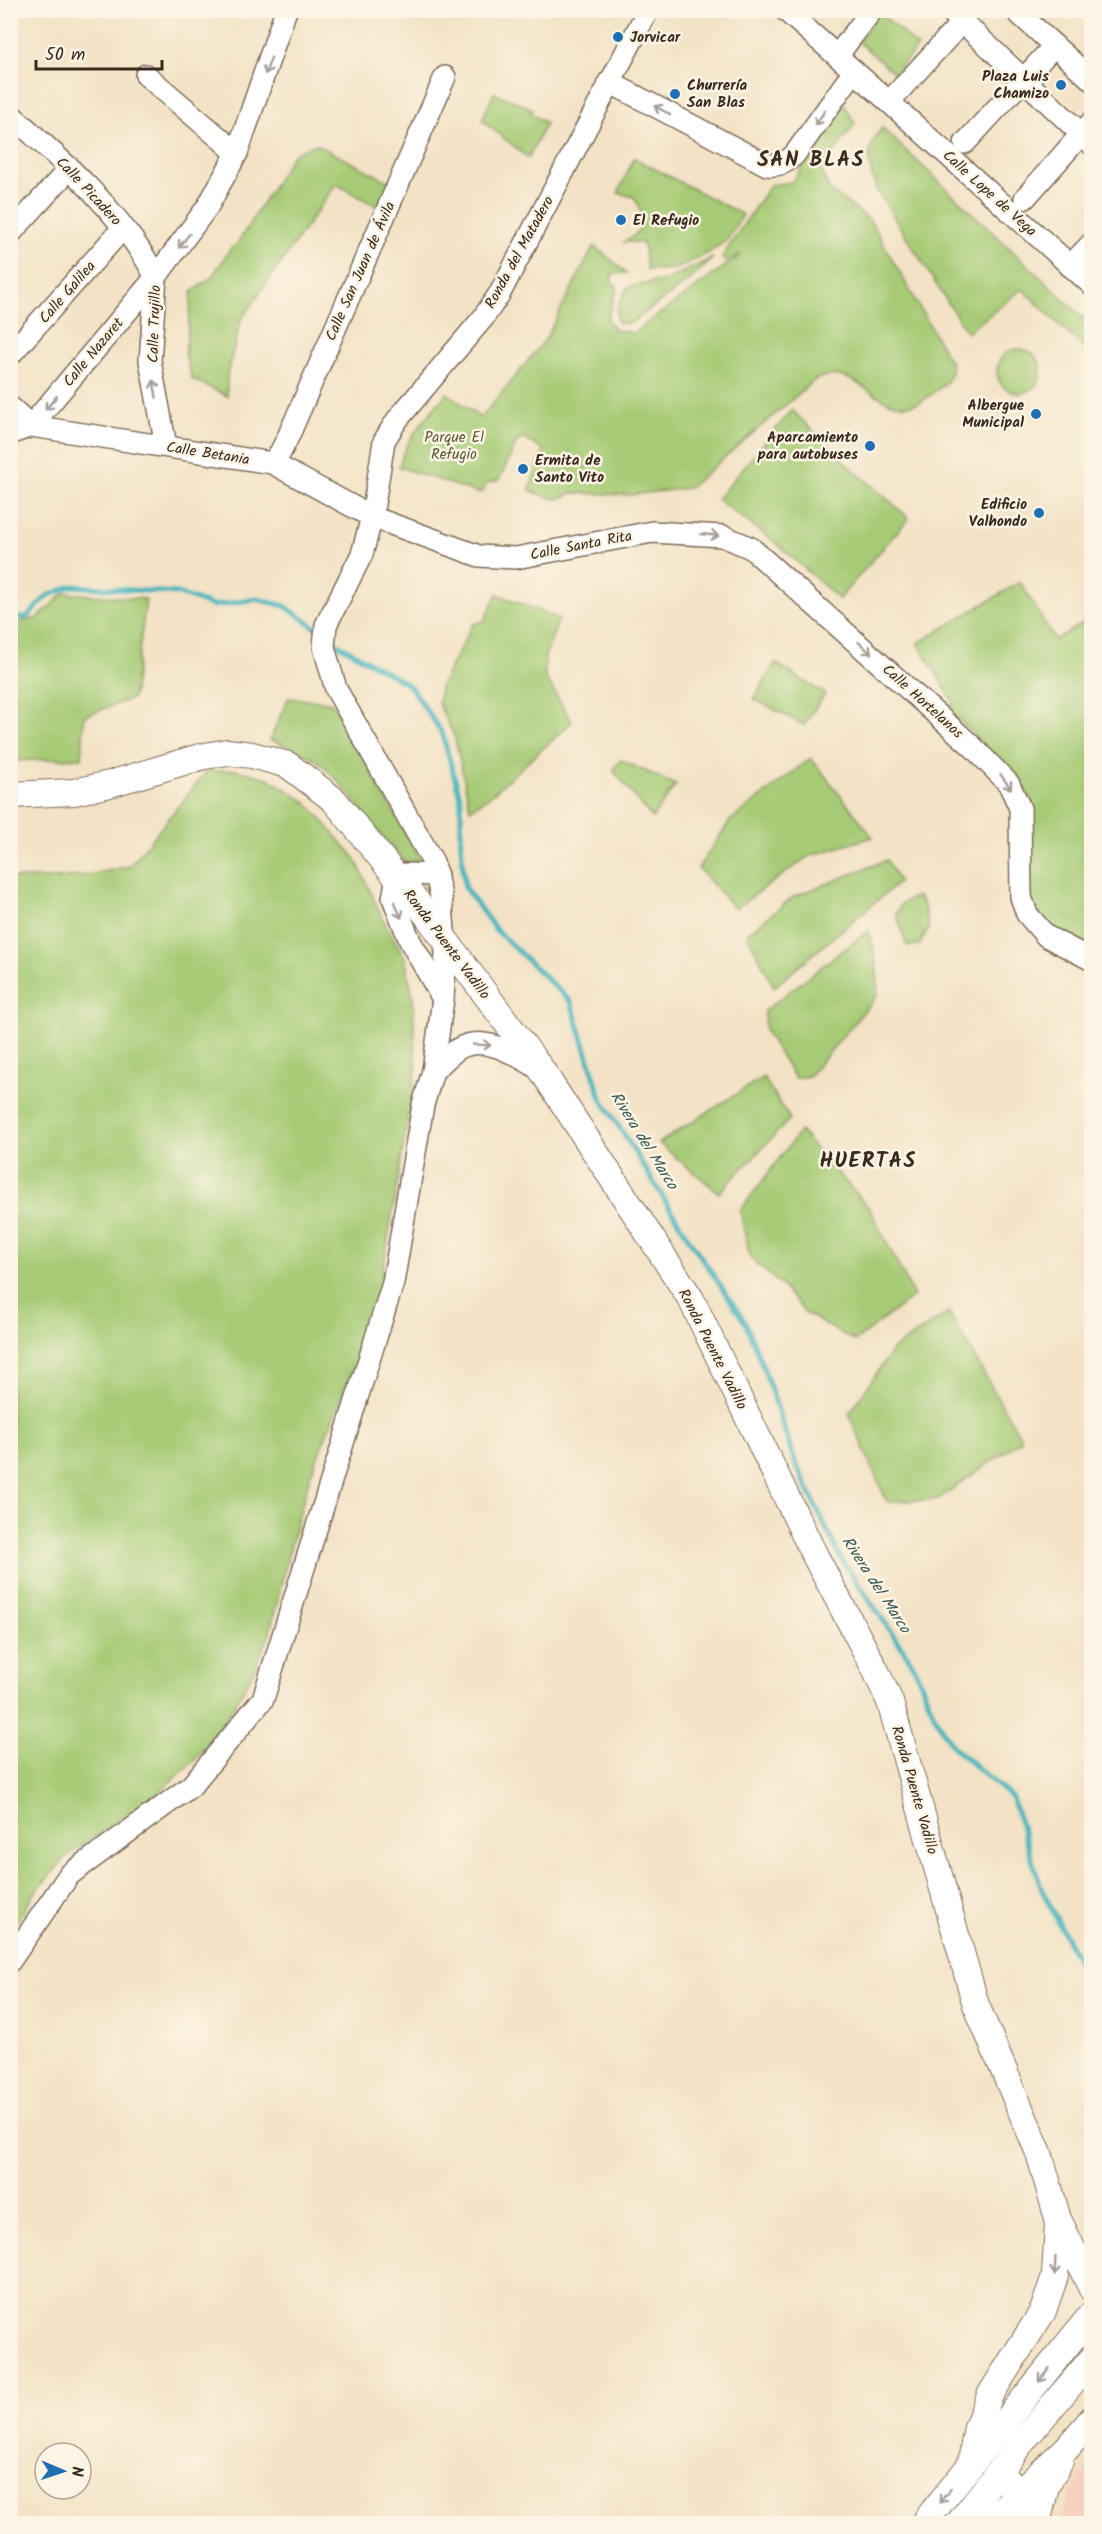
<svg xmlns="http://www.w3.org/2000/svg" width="1102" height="2534" font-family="Kalam,sans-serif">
<rect width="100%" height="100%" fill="#fcf5e5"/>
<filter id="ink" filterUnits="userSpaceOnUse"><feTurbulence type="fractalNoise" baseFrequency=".0167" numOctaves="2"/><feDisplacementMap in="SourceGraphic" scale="12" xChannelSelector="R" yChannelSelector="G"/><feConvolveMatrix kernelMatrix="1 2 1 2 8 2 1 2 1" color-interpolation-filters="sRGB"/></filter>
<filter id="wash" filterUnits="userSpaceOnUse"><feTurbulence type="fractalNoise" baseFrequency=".008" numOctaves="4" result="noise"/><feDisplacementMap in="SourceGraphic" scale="24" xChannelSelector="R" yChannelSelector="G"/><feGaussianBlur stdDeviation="1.35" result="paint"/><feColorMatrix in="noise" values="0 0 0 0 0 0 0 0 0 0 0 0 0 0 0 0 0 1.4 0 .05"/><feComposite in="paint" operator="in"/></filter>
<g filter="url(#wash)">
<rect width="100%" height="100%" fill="#f3e2c5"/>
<polygon fill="#f6d2c3" points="1091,2461 1091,2523 1060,2523 1076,2481"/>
<g fill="#a6ca74" stroke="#707a49" stroke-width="1.5">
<polygon points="879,12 918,47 894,73 859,42"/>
<polygon points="494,93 533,109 531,114 546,123 528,158 482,120"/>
<path d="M 844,103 L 855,124 L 821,169 L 829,190 L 870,220 L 951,363 C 953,375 947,384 937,390 C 931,394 925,400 918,403 C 877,417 858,361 816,379 L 689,488 L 630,495 L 571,493 C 557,505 543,495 529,490 L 544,450 L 524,439 L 518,440 L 499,480 L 486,484 L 484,491 L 478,493 L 399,467 C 405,438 430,415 447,393 L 481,418 L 545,340 L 594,246 L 627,273 L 612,274 L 612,284 L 616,285 L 617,289 L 607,319 L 615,330 L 628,331 L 632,334 L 742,254 L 725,262 L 722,257 L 770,185 L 792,182 Z"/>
<path d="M 882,128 L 1091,325 L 1091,355 L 1022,289 L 967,333 L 876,189 C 868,162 864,150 882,128 Z"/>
<polygon points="315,144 392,183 380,208 336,184 241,320 227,375 227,396 192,379 185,354 192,292 212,277 231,248 237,244 293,154"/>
<path d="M 634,158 L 743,215 L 727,240 L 708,253 L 676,269 L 647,270 L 643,243 L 624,242 C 647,230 645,217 634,197 L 618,193 Z"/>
<polygon points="713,258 691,279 631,323 620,324 617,321 617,308 628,287 666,280"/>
<circle cx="1019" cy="371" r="22"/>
<polygon points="792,410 846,463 909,518 839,599 776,543 717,499"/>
<path d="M 1020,582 L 1055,640 L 1091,618 L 1091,952 C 1075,942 1054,933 1041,918 C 1019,894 1029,832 1031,800 L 970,730 L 947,710 L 954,703 L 918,643 Z"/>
<polygon points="64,593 146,599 133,698 84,716 82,758 11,761 11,624 38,618"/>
<polygon points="497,594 559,619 545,656 545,677 572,722 489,797 470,809 455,738 438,703 440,687 473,624 484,621"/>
<polygon points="775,663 825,694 804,725 754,699"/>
<path d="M 288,698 L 329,702 L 334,705 L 419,858 L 417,862 L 405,862 C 373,830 352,790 317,761 C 304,751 286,745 270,740 Z"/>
<polygon points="811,758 873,837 809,856 735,909 698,868 730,821"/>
<polygon points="621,760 676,785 652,818 613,770"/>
<polygon points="236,770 268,778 306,802 355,858 383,919 405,958 413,997 416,1070 380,1288 354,1366 310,1476 292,1540 269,1636 253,1672 235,1705 196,1759 158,1793 67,1856 36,1891 11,1930 11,878 56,878 89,875 130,866 207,771"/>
<polygon points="887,860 899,882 774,987 747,934 793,897"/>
<polygon points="917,896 923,903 929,928 919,945 907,946 896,913 902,903"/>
<path d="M 868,931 C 876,953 879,973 877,996 L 809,1076 L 795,1078 L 765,1031 L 764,1011 Z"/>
<polygon points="763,1077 790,1119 719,1193 659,1143"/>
<polygon points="800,1131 869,1208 914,1296 855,1341 805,1313 783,1287 750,1257 740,1211"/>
<polygon points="949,1312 1022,1440 938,1499 887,1502 849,1414 893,1349"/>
</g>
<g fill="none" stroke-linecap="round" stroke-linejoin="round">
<g stroke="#46b5bd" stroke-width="5">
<polyline points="10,617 26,618 47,596 72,586 177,593 213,606 256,599 285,606 319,630"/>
<polyline points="331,640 410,686 442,733 461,800 461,846 465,888 496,930 571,1002 601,1098 691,1242 745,1322 764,1369 796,1464 840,1557 913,1664 935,1717 953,1747 1012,1798 1042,1890 1092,1988"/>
</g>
</g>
</g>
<g filter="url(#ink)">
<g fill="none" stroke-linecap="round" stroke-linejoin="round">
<defs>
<g id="minor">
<polyline points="785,10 889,102 1092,285"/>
<polyline points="950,10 1092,144"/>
<polyline points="1015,10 1092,80"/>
<polyline points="837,56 872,10"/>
<polyline points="146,75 237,153"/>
<path d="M 609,82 L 767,165 C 780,166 786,163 795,154 L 854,71"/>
<polyline points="889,102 962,22"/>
<path d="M 10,114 C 64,162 122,213 156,277"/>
<polyline points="965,143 1054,46"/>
<polyline points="1025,198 1092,122"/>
<polyline points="10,234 70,168"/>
<polyline points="1070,266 1092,243"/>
<polyline points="156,277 150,361 166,446"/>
<polyline points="10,355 123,228"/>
<polyline points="10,407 31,426"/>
<polyline points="31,426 272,463 372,517 479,556 516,558 652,532 723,536 751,548 973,747 1009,784 1020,808 1021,897 1027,914 1046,936 1092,960"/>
<polyline points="10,434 31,426 156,277 208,206 237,153 286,10"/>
<polyline points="272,463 280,453 288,437 445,77"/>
<polyline points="437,875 405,874 397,877 393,898 410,941 443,999"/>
<path d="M 433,1071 C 441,1064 449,1055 458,1049 C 484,1033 516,1055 538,1068"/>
<polyline points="10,1961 69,1875 191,1786 263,1699 393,1283 423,1105 433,1071 443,999 446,953 441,896 433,862 336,689 324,647 326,625 362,554 372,517 384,441 397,420 483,318 500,293 648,10"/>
</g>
<g id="major">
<polyline points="10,795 74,792 110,784 200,757 227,752 252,755 288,765 334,800 417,902 541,1069 691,1299 813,1552 875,1669 890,1702 976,2005 1039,2153 1058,2219 1092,2289"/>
<polyline points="971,2462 977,2427 990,2395 1043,2311 1055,2276 1058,2222"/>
<polyline points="1009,2482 1026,2524"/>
<polyline points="923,2524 1092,2314"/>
<polyline points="958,2524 1021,2443 1092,2359"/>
<polyline points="986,2524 1067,2448 1092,2419"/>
<polyline points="1037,2524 1046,2486 1060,2461"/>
</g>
</defs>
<use href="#minor" stroke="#7b6a58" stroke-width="24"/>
<use href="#major" stroke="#7b6a58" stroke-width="28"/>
<use href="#minor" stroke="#fff" stroke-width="21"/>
<use href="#major" stroke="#fff" stroke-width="26"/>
</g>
<defs><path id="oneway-shaft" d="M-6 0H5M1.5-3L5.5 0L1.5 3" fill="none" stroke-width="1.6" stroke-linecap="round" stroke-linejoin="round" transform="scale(1.5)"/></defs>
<g stroke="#a79f9a">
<use href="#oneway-shaft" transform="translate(268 66) rotate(110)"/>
<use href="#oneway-shaft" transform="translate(662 110) rotate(-152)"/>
<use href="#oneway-shaft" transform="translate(820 118) rotate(124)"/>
<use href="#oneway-shaft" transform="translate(184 241) rotate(128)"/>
<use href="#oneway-shaft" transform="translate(155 389) rotate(-100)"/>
<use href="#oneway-shaft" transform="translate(51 403) rotate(130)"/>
<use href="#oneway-shaft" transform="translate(710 535) rotate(6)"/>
<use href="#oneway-shaft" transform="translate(865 648) rotate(42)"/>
<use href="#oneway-shaft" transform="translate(1006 782) rotate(53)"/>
<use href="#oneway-shaft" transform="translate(398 910) rotate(68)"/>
<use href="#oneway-shaft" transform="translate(482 1045) rotate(3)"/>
<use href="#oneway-shaft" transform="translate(1055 2266) rotate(93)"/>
<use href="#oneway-shaft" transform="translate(1044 2375) rotate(128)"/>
<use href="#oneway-shaft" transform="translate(945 2496) rotate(129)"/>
</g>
</g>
<g fill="#1f6fb2" stroke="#fcf5e5" stroke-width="2">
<circle cx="618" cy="37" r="6"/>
<circle cx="1061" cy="85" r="6"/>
<circle cx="675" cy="94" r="6"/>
<circle cx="621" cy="220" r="6"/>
<circle cx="1036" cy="414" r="6"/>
<circle cx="870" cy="446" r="6"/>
<circle cx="523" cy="469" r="6"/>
<circle cx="1039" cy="513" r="6"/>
</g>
<g text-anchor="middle" stroke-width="5" stroke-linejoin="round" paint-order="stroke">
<g font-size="15" font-weight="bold" fill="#3b2a1e" stroke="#fcf5e5" text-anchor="start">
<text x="630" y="42">Jorvicar</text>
<text x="1049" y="81" text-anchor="end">Plaza Luis<tspan x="1049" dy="17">Chamizo</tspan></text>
<text x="687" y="90">Churrería<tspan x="687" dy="17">San Blas</tspan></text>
<text x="633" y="225">El Refugio</text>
<text x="1024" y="410" text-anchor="end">Albergue<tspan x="1024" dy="17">Municipal</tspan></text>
<text x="858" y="442" text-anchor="end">Aparcamiento<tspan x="858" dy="17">para autobuses</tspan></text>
<text x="535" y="465">Ermita de<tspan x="535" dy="17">Santo Vito</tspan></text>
<text x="1027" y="509" text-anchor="end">Edificio<tspan x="1027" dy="17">Valhondo</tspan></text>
</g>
<g font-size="15" fill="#3b2a1e" stroke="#fcf5e5">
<text transform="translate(89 191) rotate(47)" y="5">Calle Picadero</text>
<text transform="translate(990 193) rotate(42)" y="5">Calle Lope de Vega</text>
<text transform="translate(519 252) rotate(-61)" y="5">Ronda del Matadero</text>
<text transform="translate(360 271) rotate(-66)" y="5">Calle San Juan de Ávila</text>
<text transform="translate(67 292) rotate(-49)" y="5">Calle Galilea</text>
<text transform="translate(154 324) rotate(-88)" y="5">Calle Trujillo</text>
<text transform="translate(93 352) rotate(-50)" y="5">Calle Nazaret</text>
<text transform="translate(208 453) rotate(9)" y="5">Calle Betania</text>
<text transform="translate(581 545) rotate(-11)" y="5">Calle Santa Rita</text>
<text transform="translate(923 701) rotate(42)" y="5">Calle Hortelanos</text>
<text transform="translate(447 944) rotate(53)" y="5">Ronda Puente Vadillo</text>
<text transform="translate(713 1349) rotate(63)" y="5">Ronda Puente Vadillo</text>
<text transform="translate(915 1790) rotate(74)" y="5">Ronda Puente Vadillo</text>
</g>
<g font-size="15" fill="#5b5a38" stroke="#fcf5e5">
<text x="454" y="442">Parque El<tspan x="454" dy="17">Refugio</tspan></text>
</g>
<g font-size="16" font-style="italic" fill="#3f5b56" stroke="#fcf5e5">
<text transform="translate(645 1140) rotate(58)" y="6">Rivera del Marco</text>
<text transform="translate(877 1584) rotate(57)" y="6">Rivera del Marco</text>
</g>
<g font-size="21" font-weight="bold" letter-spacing="1.5" fill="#3b2a1e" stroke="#fcf5e5">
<text x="811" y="166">SAN BLAS</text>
<text x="868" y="1167">HUERTAS</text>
</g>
</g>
<rect width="1102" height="2534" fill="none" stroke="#fcf5e5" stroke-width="36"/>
<g transform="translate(63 2471) rotate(92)"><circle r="28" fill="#fcf5e5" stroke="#afa495" stroke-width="1.5"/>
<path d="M0-4.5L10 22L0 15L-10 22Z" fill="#1f6fb2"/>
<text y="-9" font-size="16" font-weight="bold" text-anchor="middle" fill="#3b2a1e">N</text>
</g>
<path d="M36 60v9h126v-9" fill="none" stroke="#3b2a1e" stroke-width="3"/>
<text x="45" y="60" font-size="18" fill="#3b2a1e" stroke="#fcf5e5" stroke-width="4.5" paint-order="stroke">50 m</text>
</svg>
